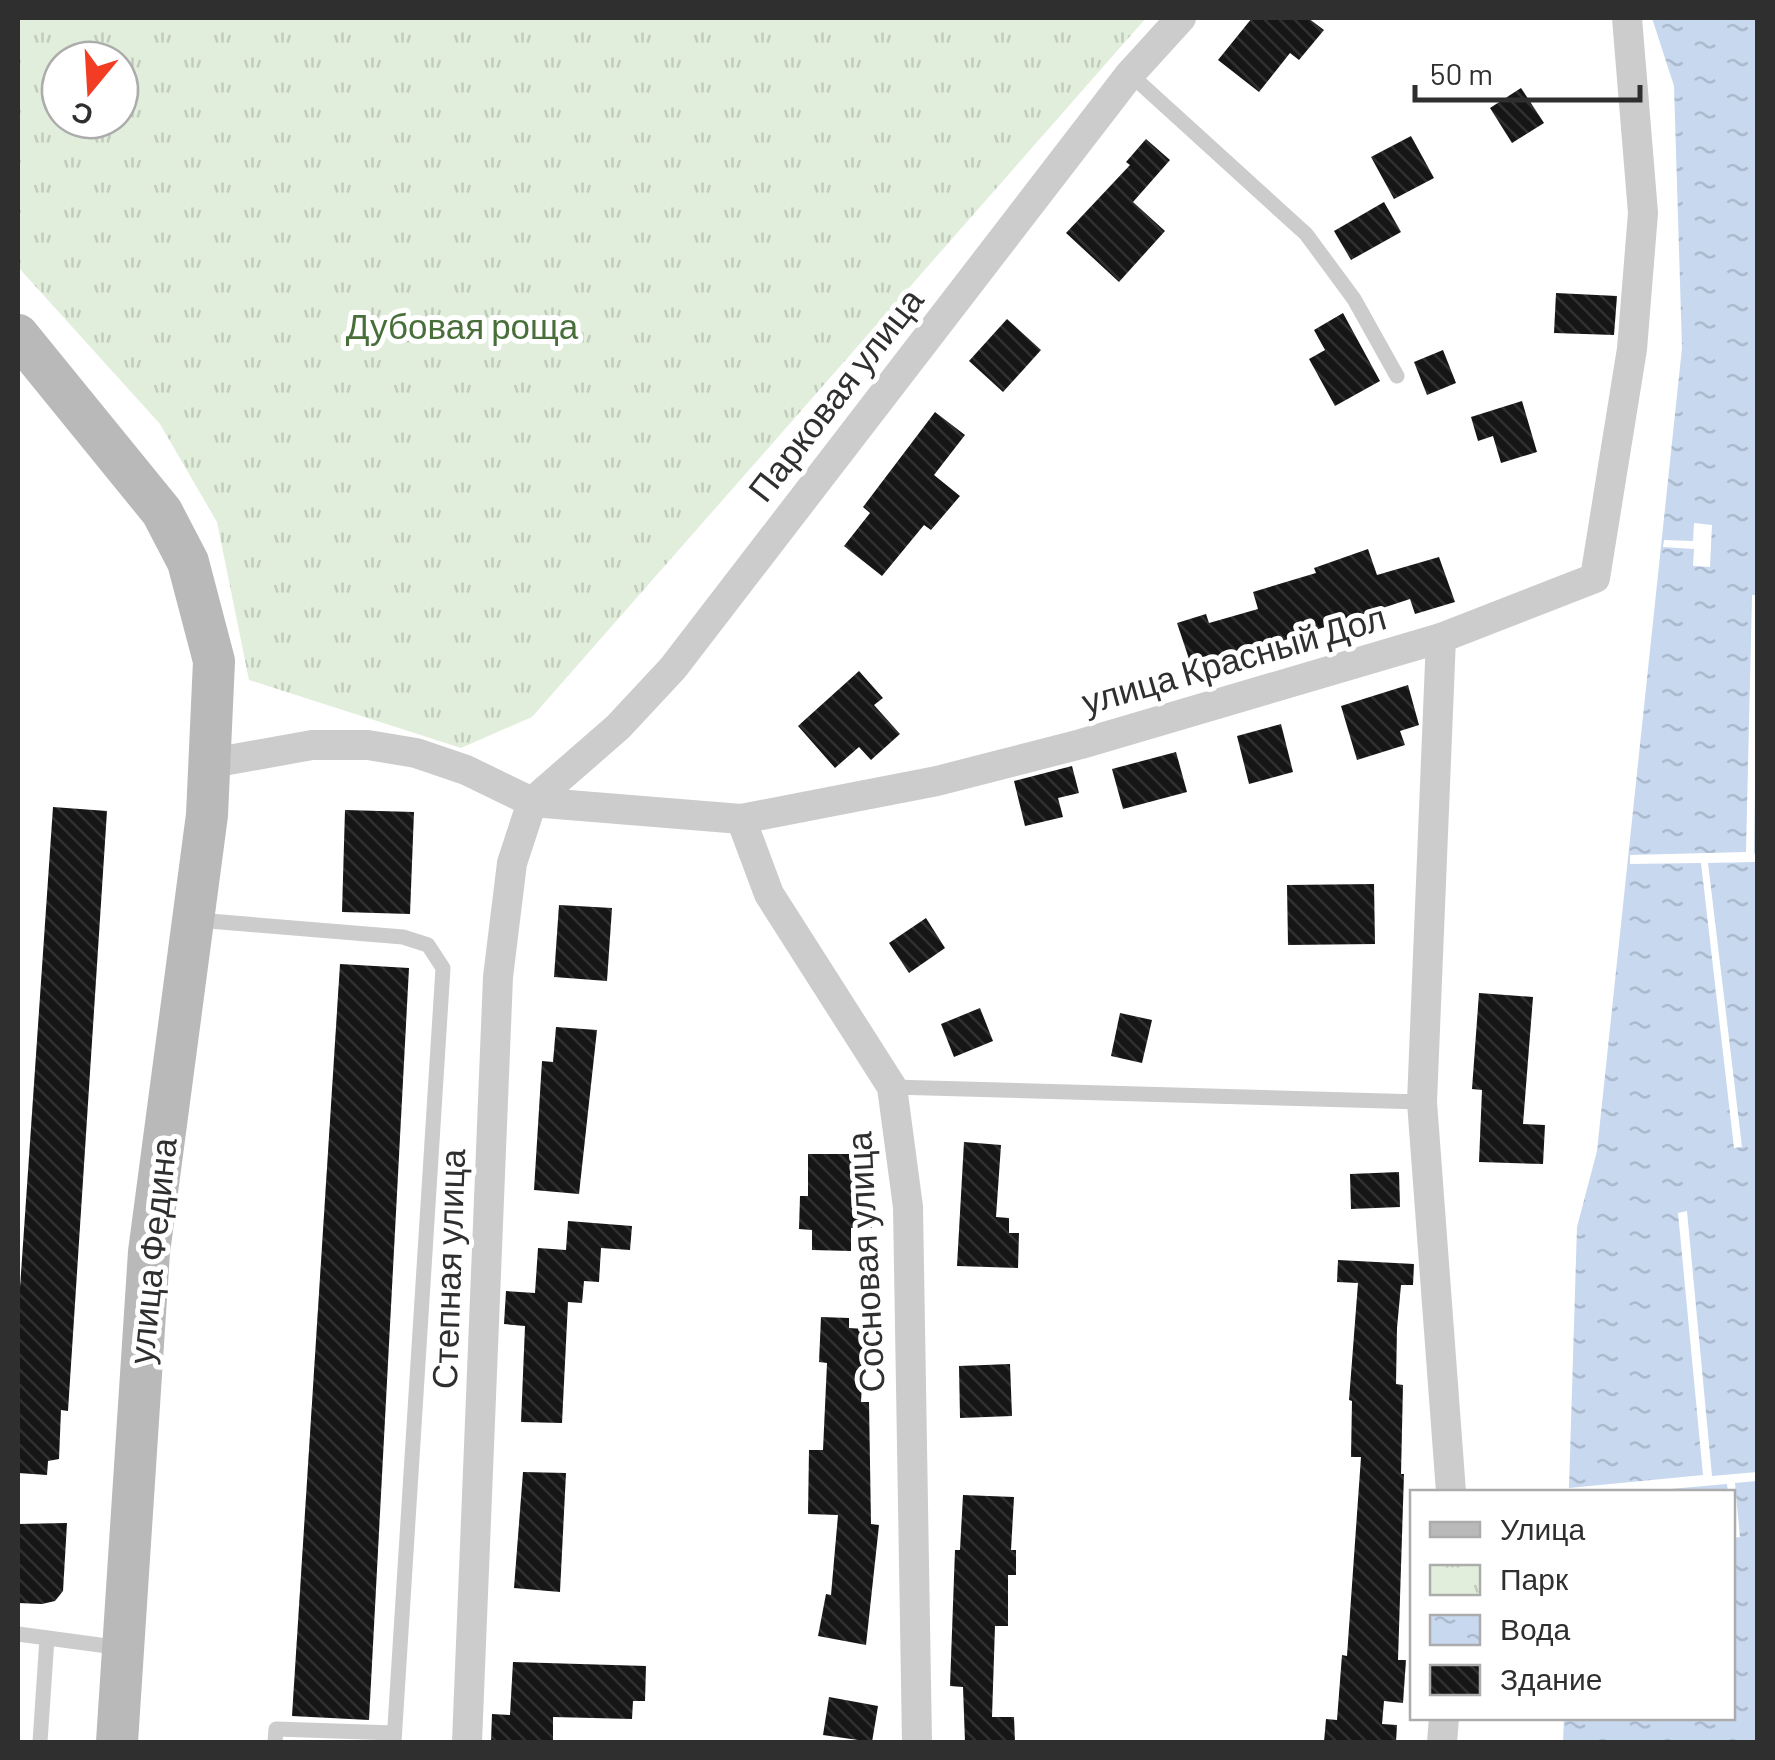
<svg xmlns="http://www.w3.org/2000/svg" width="1775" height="1760" font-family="Barlow,sans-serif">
<defs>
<pattern id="park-tufts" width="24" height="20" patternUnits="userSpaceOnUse" patternTransform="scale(2.5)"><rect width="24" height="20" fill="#e2eedc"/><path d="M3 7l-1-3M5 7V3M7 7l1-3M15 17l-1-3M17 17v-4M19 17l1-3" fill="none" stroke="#c2ccbd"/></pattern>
<pattern id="water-ripples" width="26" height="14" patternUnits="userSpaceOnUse" patternTransform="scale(2.5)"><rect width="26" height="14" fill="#c7d8ef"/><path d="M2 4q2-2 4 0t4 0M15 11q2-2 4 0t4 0" fill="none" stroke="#abbacd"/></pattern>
<pattern id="building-back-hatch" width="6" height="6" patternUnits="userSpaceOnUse" patternTransform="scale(2.5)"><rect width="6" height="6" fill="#161616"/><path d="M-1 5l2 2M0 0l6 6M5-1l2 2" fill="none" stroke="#303030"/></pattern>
</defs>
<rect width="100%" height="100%" fill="#fff"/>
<path fill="url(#park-tufts)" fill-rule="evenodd" d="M 18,18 L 1146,18 L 532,717 L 461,748 L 249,680 L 217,522 L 160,424 L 18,267 ZM 60,60 L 120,60 L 120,120 L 60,120 Z"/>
<polygon fill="url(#water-ripples)" points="1652,18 1757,18 1757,1742 1563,1742 1564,1718 1732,1718 1732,1492 1569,1492 1569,1488 1577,1227 1597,1151 1682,348 1674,86"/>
<g fill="#fff">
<polygon points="1694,523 1712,525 1710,567 1693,566 1694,549 1663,547 1664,540 1693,541"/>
<polygon points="1752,595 1758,595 1754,852 1757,862 1708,863 1742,1147 1734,1148 1701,863 1630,864 1630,855 1746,852"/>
<polygon points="1687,1211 1712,1476 1757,1472 1757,1481 1735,1483 1740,1537 1733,1538 1732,1492 1728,1492 1727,1484 1636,1492 1569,1492 1569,1488 1703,1475 1678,1213"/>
</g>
<g fill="url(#building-back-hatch)">
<polygon points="1252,18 1308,18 1324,30 1299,60 1290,53 1259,92 1218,60"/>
<polygon points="1521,88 1544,123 1512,143 1490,108"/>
<polygon points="1411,136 1434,178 1394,199 1371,157"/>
<polygon points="1146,139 1170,160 1133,202 1165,231 1119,282 1066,233 1130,165 1126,162"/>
<polygon points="1384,202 1401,232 1351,260 1334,231"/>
<polygon points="1556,293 1617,296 1614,335 1554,333"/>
<polygon points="1343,313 1380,381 1335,406 1309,359 1325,350 1314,330"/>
<polygon points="1007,319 1041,350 1003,392 969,361"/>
<polygon points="1443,350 1456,383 1427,395 1414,362"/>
<polygon points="1522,401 1537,452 1501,463 1493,436 1478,441 1471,417"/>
<polygon points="935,412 965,435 934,475 960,496 931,530 924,525 882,576 844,546 870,513 863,507"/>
<polygon points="1368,549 1377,575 1439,557 1455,602 1415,614 1410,599 1221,661 1223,668 1195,677 1177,623 1206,614 1209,623 1258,609 1253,592 1316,573 1314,568"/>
<polygon points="859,671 883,698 874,705 900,734 871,760 859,747 835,768 798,726"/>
<polygon points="1408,685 1419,725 1400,731 1405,745 1357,760 1341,706"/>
<polygon points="1281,724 1293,772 1249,784 1237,736"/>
<polygon points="1176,752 1187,792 1123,809 1112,769"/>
<polygon points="1072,766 1079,793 1058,798 1063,817 1025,826 1014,781"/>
<polygon points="53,807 107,811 68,1411 61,1410 59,1459 48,1461 47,1475 18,1473 18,1317"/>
<polygon points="345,810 414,812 410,914 342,912"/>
<polygon points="1374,884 1375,944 1288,945 1287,885"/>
<polygon points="559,905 612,908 607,981 554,977"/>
<polygon points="926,918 945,948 909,973 889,943"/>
<polygon points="340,964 409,968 369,1720 292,1716"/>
<polygon points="1479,993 1533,997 1523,1124 1545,1125 1543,1164 1479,1162 1482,1090 1472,1089"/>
<polygon points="980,1008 993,1041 954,1057 941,1024"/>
<polygon points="1120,1013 1152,1020 1142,1063 1111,1056"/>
<polygon points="556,1027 597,1030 579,1194 534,1190 542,1061 553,1062"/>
<polygon points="964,1142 1001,1145 996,1217 1009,1218 1009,1233 1019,1233 1018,1268 957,1266"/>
<polygon points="808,1154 865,1154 865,1197 873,1197 872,1228 851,1228 851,1251 812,1250 812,1230 799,1229 800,1196 808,1196"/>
<polygon points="1399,1172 1400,1207 1351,1209 1350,1174"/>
<polygon points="568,1221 632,1226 630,1250 601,1248 599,1282 584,1281 582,1303 568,1302 562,1423 521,1422 525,1326 504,1324 506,1291 535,1293 538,1248 566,1250"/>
<polygon points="1338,1260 1414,1264 1413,1285 1401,1285 1397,1328 1396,1384 1403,1385 1401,1474 1404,1474 1398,1660 1406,1660 1403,1703 1384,1701 1382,1724 1397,1725 1396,1742 1324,1742 1326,1719 1337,1720 1342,1655 1347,1656 1361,1457 1351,1457 1352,1401 1349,1400 1358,1283 1337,1282"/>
<polygon points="821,1317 849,1318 849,1328 865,1329 861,1402 869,1402 871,1524 879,1525 866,1645 818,1636 826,1594 831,1595 838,1515 808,1514 809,1450 823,1450 827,1363 819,1362"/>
<polygon points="1010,1364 1012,1416 960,1418 959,1366"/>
<polygon points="523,1472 566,1473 560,1592 514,1588"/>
<polygon points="963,1495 1014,1497 1011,1550 1016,1550 1016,1575 1008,1575 1008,1626 995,1626 992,1717 1014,1717 1015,1742 965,1742 963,1687 950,1686 955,1550 960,1550"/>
<polygon points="67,1523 63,1591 55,1601 42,1604 18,1603 18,1524"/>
<polygon points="513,1662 646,1666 645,1701 633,1701 632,1719 553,1717 553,1742 491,1742 492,1714 510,1715"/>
<polygon points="829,1697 878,1706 872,1742 823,1735"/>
</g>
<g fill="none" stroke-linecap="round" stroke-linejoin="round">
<g stroke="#ccc" stroke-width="15">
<polyline points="1130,74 1306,234 1354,299 1397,376"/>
<polyline points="197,920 403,937 428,945 443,968 394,1742"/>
<polyline points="892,1087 1422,1102"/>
<polyline points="18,1634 122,1648"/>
<polyline points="40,1742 47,1638"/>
<polyline points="275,1742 276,1729 394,1733"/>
</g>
<g stroke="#ccc" stroke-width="30">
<polyline points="1441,638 1595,578 1632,349 1643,213 1627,18"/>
<polyline points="212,763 312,745 368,745 416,753 466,770 532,802 741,819 937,781 1081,744 1441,638 1422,1102 1451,1492"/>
<polyline points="741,819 769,894 892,1087 908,1207 917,1742"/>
<polyline points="467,1742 498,977 512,863 532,802 618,727 673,668 1130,74 1181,18"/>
<polyline points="1442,1742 1444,1718"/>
</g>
<polyline stroke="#b9b9b9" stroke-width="42" points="18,335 162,512 188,562 214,661 207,815 149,1252 117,1742"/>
</g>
<g text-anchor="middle" stroke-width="10" stroke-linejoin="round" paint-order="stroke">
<g font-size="35" fill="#486f39" stroke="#fff">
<text x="462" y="339">Дубовая роща</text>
</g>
<g font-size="35" fill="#2f2f2f" stroke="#fff">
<text transform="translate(836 395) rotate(-52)" y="12">Парковая улица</text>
<text transform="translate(1234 660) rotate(-16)" y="12">улица Красный Дол</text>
<text transform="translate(153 1251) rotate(-84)" y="12">улица Федина</text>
<text transform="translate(866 1262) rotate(-93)" y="12">Сосновая улица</text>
<text transform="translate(449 1269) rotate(-88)" y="12">Степная улица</text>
</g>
</g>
<rect width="1775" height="1760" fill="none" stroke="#2f2f2f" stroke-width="40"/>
<rect x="1410" y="1490" width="325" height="230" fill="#ffffff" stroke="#acacac" stroke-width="2.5"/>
<rect x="1430" y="1522" width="50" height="15" fill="#b9b9b9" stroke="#acacac" stroke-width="2.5"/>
<text x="1500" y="1540" font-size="30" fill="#2f2f2f">Улица</text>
<rect x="1430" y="1565" width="50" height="30" fill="url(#park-tufts)" stroke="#acacac" stroke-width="2.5"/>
<text x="1500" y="1590" font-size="30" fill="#2f2f2f">Парк</text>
<rect x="1430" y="1615" width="50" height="30" fill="url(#water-ripples)" stroke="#acacac" stroke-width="2.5"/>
<text x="1500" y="1640" font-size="30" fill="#2f2f2f">Вода</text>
<rect x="1430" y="1665" width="50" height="30" fill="url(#building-back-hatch)" stroke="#acacac" stroke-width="2.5"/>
<text x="1500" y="1690" font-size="30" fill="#2f2f2f">Здание</text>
<g transform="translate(90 90) rotate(198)"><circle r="48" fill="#ffffff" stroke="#acacac" stroke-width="2.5"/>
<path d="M0-8L18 38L0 25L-18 38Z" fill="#f33c24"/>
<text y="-15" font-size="28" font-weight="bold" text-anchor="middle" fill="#2f2f2f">С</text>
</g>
<path d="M1415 85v15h225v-15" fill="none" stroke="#2f2f2f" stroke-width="5"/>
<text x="1430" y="85" font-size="30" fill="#2f2f2f" stroke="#ffffff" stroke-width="8" paint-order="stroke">50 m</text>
</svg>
